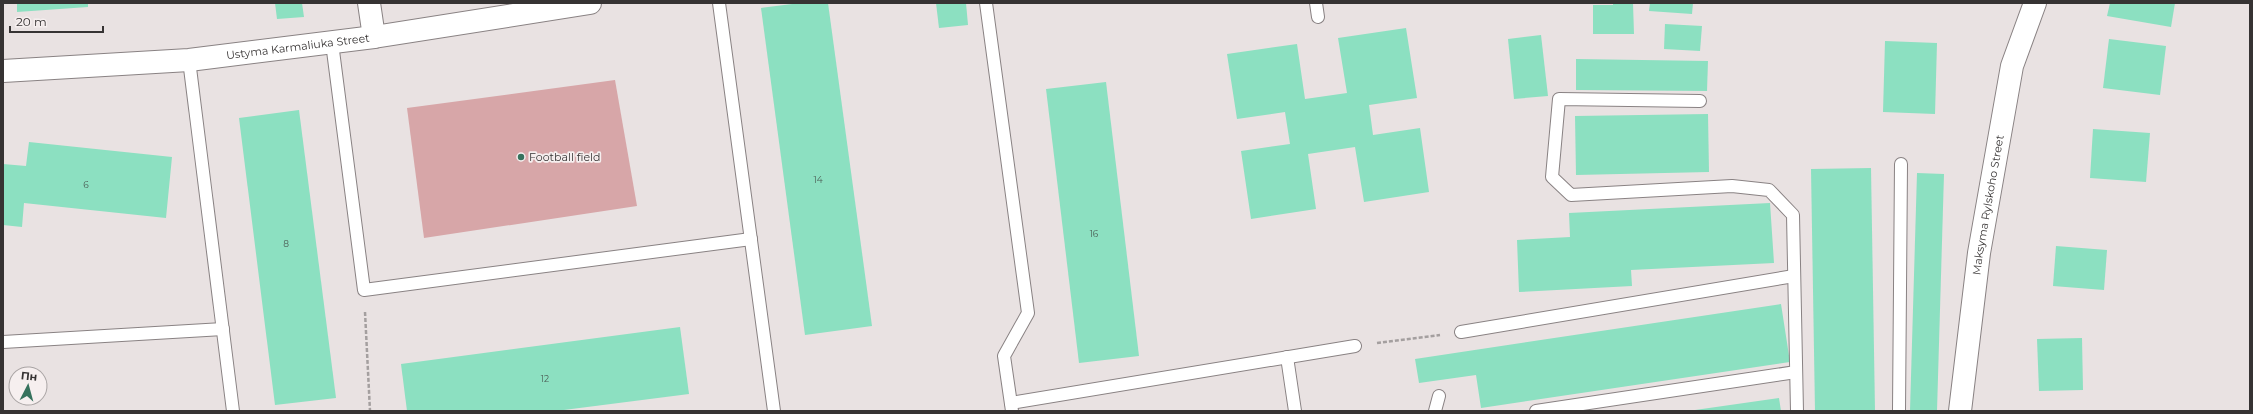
<svg xmlns="http://www.w3.org/2000/svg" width="2253" height="414" font-family="Montserrat,sans-serif">
<rect width="100%" height="100%" fill="#e9e2e2"/>
<polygon fill="#d7a6a8" points="615,80 637,206 424,238 407,108"/>
<g fill="#8ce0c1">
<polygon points="17,3 88,3 88,7 17,12"/>
<polygon points="275,3 302,3 304,17 277,19"/>
<polygon points="800,3 828,3 872,326 805,335 761,8"/>
<polygon points="936,3 966,3 968,25 939,28"/>
<polygon points="1613,3 1633,3 1634,34 1593,34 1593,5 1613,5"/>
<polygon points="1650,3 1693,3 1692,14 1649,11"/>
<polygon points="2110,3 2175,3 2171,27 2107,16"/>
<polygon points="1665,24 1702,26 1700,51 1664,49"/>
<polygon points="1406,28 1417,98 1369,105 1373,135 1420,128 1429,192 1364,202 1355,147 1308,154 1316,209 1251,219 1241,151 1290,144 1285,112 1237,119 1227,54 1297,44 1305,99 1347,93 1338,38"/>
<polygon points="1541,35 1548,96 1514,99 1508,39"/>
<polygon points="2109,39 2166,46 2160,95 2103,88"/>
<polygon points="1885,41 1937,43 1935,114 1883,112"/>
<polygon points="1576,59 1708,61 1707,91 1576,90"/>
<polygon points="1106,82 1139,356 1079,363 1046,89"/>
<polygon points="299,110 336,398 275,405 239,118"/>
<polygon points="1708,114 1709,172 1576,175 1575,116"/>
<polygon points="2093,129 2150,133 2146,182 2090,178"/>
<polygon points="29,142 172,157 166,218 24,203 22,227 3,225 3,164 26,166"/>
<polygon points="1871,168 1875,411 1815,411 1811,169"/>
<polygon points="1917,173 1944,174 1937,411 1910,411"/>
<polygon points="1770,203 1774,263 1631,270 1632,286 1519,292 1517,240 1570,237 1569,213"/>
<polygon points="2056,246 2107,250 2104,290 2053,286"/>
<polygon points="1781,304 1790,362 1481,408 1476,375 1419,383 1415,359"/>
<polygon points="680,327 689,394 556,411 407,411 401,364"/>
<polygon points="2082,338 2083,390 2039,391 2037,339"/>
<polygon points="1779,398 1781,411 1695,411 1695,410"/>
</g>
<g fill="none" stroke-linecap="round" stroke-linejoin="round">
<defs>
<g id="lane">
<polyline points="719,3 774,411"/>
<polyline points="986,3 1028,313 1004,356 1012,411"/>
<polyline points="1316,3 1318,17"/>
<polyline points="332,43 364,290 751,239"/>
<polyline points="189,60 233,411"/>
<polyline points="1700,101 1559,99 1552,177 1571,195 1732,186 1769,190 1793,215 1797,411"/>
<polyline points="1461,332 1794,276"/>
<polyline points="3,342 223,329"/>
<polyline points="1287,357 1295,411"/>
<polyline points="1011,403 1355,346"/>
<polyline points="1435,411 1439,396"/>
<polyline points="1536,411 1796,372"/>
<polyline points="1899,411 1901,164"/>
</g>
<g id="street">
<polyline points="369,3 374,37"/>
<path id="s1" d="M 3,71 L 189,60 L 374,37 L 590,3"/>
<path id="s2" d="M 1960,411 L 1979,253 L 2012,66 L 2035,3"/>
</g>
</defs>
<use href="#lane" stroke="#898283" stroke-width="14"/>
<use href="#street" stroke="#898283" stroke-width="24"/>
<g stroke="#a49f9f" stroke-width="2.5" stroke-dasharray="4 2" stroke-linecap="butt">
<polyline points="365,312 370,411"/>
<polyline points="1377,343 1440,335"/>
</g>
<use href="#lane" stroke="#fff" stroke-width="12"/>
<use href="#street" stroke="#fff" stroke-width="22"/>
</g>
<circle fill="#36725d" stroke="#f6efef" stroke-width="1.5" cx="521" cy="157" r="4"/>
<g text-anchor="middle" stroke-width="3.5" stroke-linejoin="round" paint-order="stroke">
<g font-size="9" fill="#4c5e56">
<text x="818" y="183">14</text>
<text x="86" y="188">6</text>
<text x="1094" y="237">16</text>
<text x="286" y="247">8</text>
<text x="545" y="382">12</text>
</g>
<g font-size="11" fill="#363333" stroke="#f6efef">
<text dy="4" stroke="none"><textPath href="#s1" startOffset="296">Ustyma Karmaliuka Street</textPath></text>
<text dy="4" stroke="none"><textPath href="#s2" startOffset="208">Maksyma Rylskoho Street</textPath></text>
</g>
<g font-size="11" fill="#363333" stroke="#f6efef" text-anchor="start">
<text x="529" y="161">Football field</text>
</g>
</g>
<rect width="2253" height="414" fill="none" stroke="#363333" stroke-width="8"/>
<g transform="translate(28 386) rotate(6)"><circle r="19" fill="#f6efef" stroke="#a9a4a4"/>
<path d="M0-3L7 15L0 10L-7 15Z" fill="#36725d"/>
<text y="-6" font-size="11" font-weight="bold" text-anchor="middle" fill="#363333">Пн</text>
</g>
<path d="M10 26v6h93v-6" fill="none" stroke="#363333" stroke-width="2"/>
<text x="16" y="26" font-size="12" fill="#363333" stroke="#f6efef" stroke-width="3" paint-order="stroke">20 m</text>
</svg>
